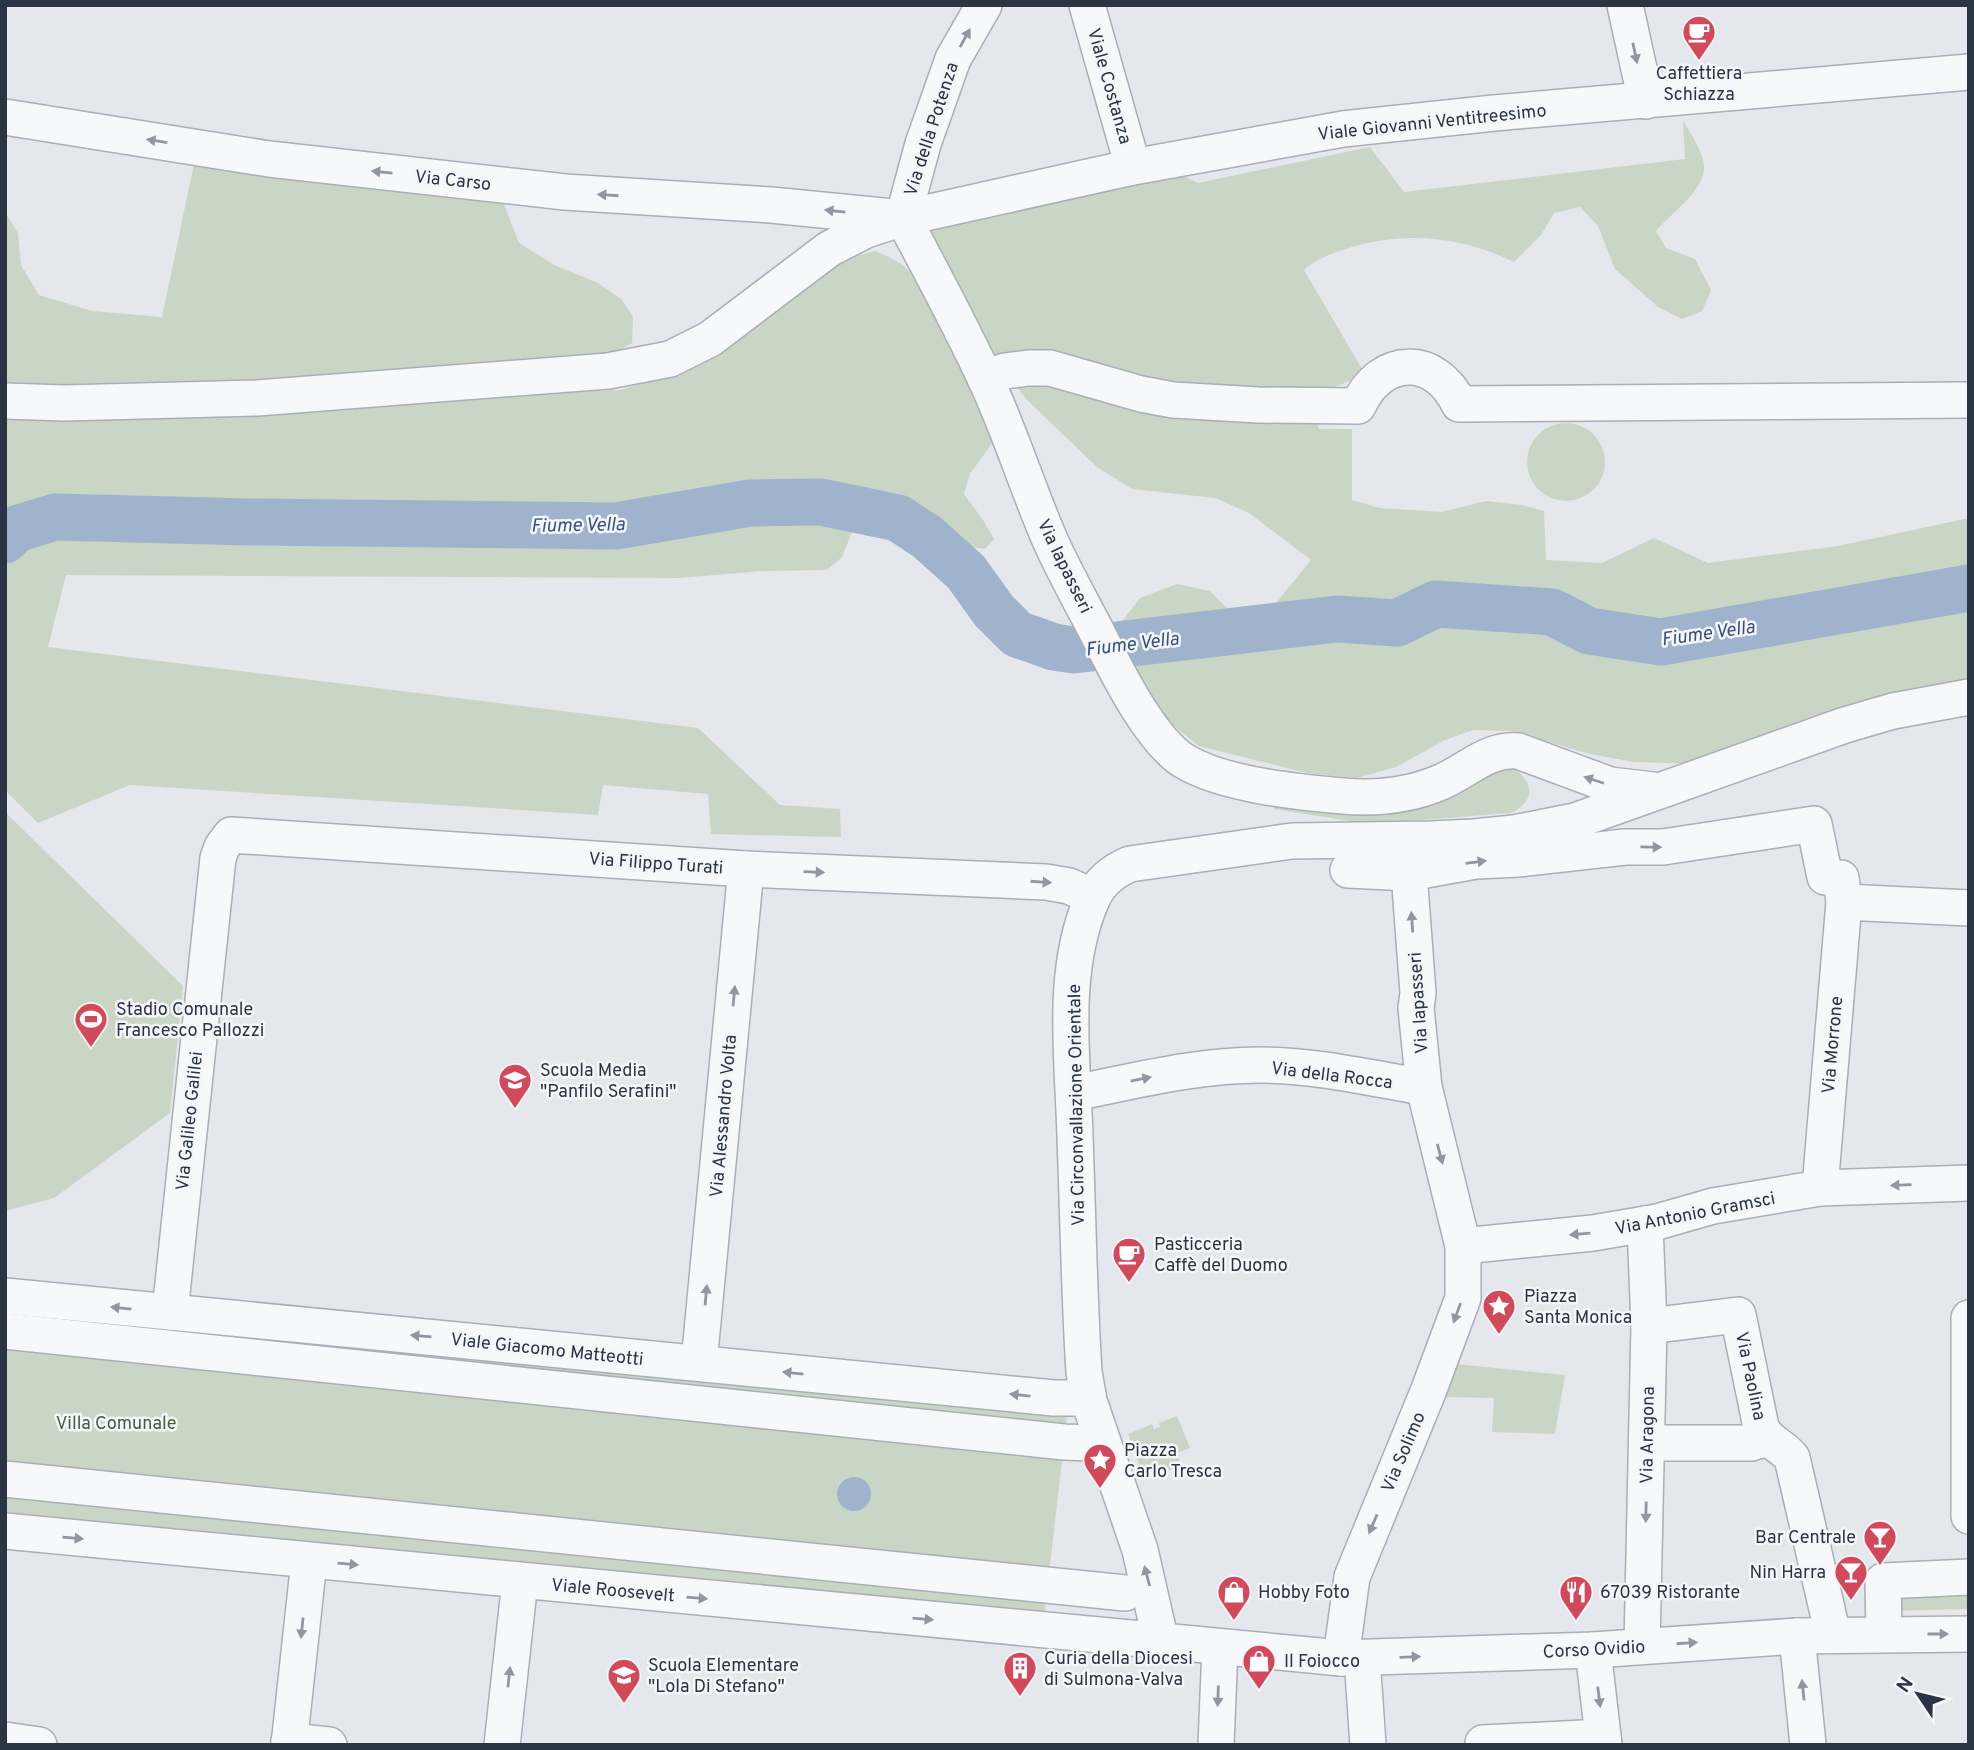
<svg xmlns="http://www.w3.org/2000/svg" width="1974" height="1750" font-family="Overpass,sans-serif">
<rect width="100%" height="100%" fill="#e4e7ec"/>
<g fill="#c9d6c5">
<path d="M 1683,120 C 1690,133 1700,147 1703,160 C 1711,187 1672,212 1656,231 L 1666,248 L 1695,259 L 1711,290 L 1702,311 L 1682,319 L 1658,307 L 1615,269 L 1598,226 L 1580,207 L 1554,213 L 1541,235 L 1514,262 C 1462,237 1408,231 1352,247 C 1335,252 1317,258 1304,270 L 1365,374 L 1310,398 L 1319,429 L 1352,429 L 1352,500 L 1380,508 L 1442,512 L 1486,501 L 1522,505 L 1544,511 L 1546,560 L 1602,563 L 1654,538 L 1708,563 L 1838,546 L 1969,518 L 1969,684 L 1708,764 L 1634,762 L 1590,754 L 1511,731 L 1473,730 L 1445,740 L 1396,767 L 1357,778 L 1307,773 L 1199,746 L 1166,720 L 1132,673 L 1123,620 L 1140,598 L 1177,584 L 1210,591 L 1235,616 L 1272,608 L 1311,560 L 1249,513 L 1215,498 L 1132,489 L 1097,467 L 1026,399 L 955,305 L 921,221 L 1177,173 L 1198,183 L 1370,147 L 1404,192 L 1685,159 Z"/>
<polygon points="196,154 503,202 519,243 554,265 598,283 621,299 633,316 632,343 608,357 5,397 5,212 18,233 21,265 39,295 92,311 162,317"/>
<path d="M 876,251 C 885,256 897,260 905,267 C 952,311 970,383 993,442 L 970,474 L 964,494 L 983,520 L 994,539 L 985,549 L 970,547 L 926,518 L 852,532 L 842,557 L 827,570 L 763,571 L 679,578 L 66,575 L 48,647 L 698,728 L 780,805 L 840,809 L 841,837 L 711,834 L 708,794 L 603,785 L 598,815 L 130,785 L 38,823 L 5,790 L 5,411 L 621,390 L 696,366 L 766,316 L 831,262 Z"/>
<circle cx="1566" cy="462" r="39"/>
<path d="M 1510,766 C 1533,780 1538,800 1511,813 L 1368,824 L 1274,809 L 1274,800 Z"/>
<polygon points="5,812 183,986 170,1113 54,1198 5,1211"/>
<polygon points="5,1309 1067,1416 1044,1619 5,1516"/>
<polygon points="1455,1364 1565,1375 1555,1434 1492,1432 1494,1398 1444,1397"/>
<polygon points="1177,1416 1190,1448 1177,1453 1181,1465 1167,1471 1165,1466 1143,1475 1128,1434 1152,1424 1154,1429 1160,1427 1159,1423"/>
<polygon points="1969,1582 1969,1609 1888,1611 1888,1585"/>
</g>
<circle fill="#9fb4cc" cx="854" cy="1494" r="17"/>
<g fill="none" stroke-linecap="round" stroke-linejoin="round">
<polyline stroke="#9fb4cc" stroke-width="47" points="5,540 16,529 55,517 250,522 616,526 750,503 821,502 898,518 927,537 966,572 994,611 1017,634 1054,647 1074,650 1337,619 1397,623 1436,604 1552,612 1589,631 1661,642 1969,588"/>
<defs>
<g id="minor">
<polyline points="1087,5 1133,167"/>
<polyline points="1625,5 1646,101"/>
<polyline points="5,117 269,159 565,192 771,205 893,217"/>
<path d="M 903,218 C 931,271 960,324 985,378 C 1010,431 1027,487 1050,540 C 1066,576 1086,610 1103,644 C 1120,678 1152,741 1184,761 C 1224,785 1297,792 1343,796 C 1378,799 1409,796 1441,782 C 1469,770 1486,749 1518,751 L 1610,785 L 1653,790"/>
<polyline points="903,218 923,144 953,59 984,5"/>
<path d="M 985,378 L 1005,371 L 1028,368 L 1050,368 L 1141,394 L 1173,400 L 1258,405 L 1358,406 C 1380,355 1436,354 1459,404 L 1969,400"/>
<polyline points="5,401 64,403 257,398 608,371 670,359 710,339 829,249 866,230 903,218 1133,167 1343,129 1494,113 1969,72"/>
<polyline points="1348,870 1409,873 1476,861 1519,859 1625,847 1663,847 1814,824 1825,877 1841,878 1844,902 1820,1188"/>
<polyline points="1844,902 1969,908"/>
<path d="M 1074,1093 C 1135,1081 1197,1065 1260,1065 C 1315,1065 1370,1078 1424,1087"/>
<polyline points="1463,1246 1593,1233 1657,1222 1713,1206 1820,1188 1969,1183"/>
<polyline points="5,1296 1054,1398 1073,1398 1088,1395"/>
<polyline points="170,1312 218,858 222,847 231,835 746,869 1046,882 1069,886 1093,897"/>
<polyline points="1969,1318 1969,1516"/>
<path d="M 1649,1326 L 1738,1315 L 1761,1427 C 1767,1442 1783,1446 1792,1458 L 1833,1635"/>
<polyline points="5,1331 1064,1442 1092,1443"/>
<polyline points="699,1363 746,869"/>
<polyline points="1647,1443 1751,1443 1767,1438"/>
<polyline points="5,1479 1125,1593"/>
<polyline points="5,1531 1341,1658 1593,1650 1797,1636 1969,1634"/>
<polyline points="1884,1634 1883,1581 1969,1577"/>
<polyline points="1797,1636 1808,1745"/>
<path d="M 1161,1642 L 1140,1550 L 1089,1401 L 1084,1372 C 1079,1293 1078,1215 1075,1137 C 1073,1059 1060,972 1092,899 C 1100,881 1113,871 1130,864 L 1292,841 L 1431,839 L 1474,837 L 1514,833 L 1575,821 L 1845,725 L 1893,711 L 1969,697"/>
<polyline points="1642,1646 1649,1326 1645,1224"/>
<polyline points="1593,1650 1604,1745"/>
<polyline points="1341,1658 1352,1577 1428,1392 1463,1298 1463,1246 1424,1087 1416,1008 1418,993 1409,873"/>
<polyline points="1362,1658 1368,1745"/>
<polyline points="5,1740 39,1745"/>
<polyline points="289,1741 329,1745"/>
<polyline points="289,1745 309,1561"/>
<polyline points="502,1745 520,1581"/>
<polyline points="1216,1745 1220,1647"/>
<polyline points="1483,1745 1483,1743 1603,1737"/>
</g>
</defs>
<use href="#minor" stroke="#a9aeb7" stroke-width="38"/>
<use href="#minor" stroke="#f7f8fa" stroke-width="35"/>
</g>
<defs><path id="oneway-solid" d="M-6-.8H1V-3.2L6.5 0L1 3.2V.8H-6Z" transform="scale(1.75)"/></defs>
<g fill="#9196a0">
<use href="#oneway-solid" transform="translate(965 38) rotate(-61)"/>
<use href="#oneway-solid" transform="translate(1635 53) rotate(78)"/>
<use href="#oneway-solid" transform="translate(157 141) rotate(-171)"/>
<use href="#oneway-solid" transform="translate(382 172) rotate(-174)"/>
<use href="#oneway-solid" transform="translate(608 195) rotate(-176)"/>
<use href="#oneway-solid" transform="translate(835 211) rotate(-174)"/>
<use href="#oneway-solid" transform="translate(1594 780) rotate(-162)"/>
<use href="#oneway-solid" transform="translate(1651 847) rotate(1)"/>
<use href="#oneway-solid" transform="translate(1476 862) rotate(-7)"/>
<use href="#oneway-solid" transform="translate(814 872) rotate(2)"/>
<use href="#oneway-solid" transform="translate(1041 882) rotate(4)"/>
<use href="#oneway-solid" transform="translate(1412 922) rotate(-94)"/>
<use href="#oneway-solid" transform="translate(734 996) rotate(-85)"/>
<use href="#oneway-solid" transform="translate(1141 1079) rotate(-11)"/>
<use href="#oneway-solid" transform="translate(1440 1154) rotate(75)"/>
<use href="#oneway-solid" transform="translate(1901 1185) rotate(178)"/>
<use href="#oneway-solid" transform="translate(1580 1234) rotate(175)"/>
<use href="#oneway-solid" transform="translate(706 1295) rotate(-85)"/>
<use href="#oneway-solid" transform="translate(121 1308) rotate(-174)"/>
<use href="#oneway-solid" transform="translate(1457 1313) rotate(110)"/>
<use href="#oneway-solid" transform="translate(421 1336) rotate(-175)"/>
<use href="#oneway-solid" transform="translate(793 1373) rotate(-174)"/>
<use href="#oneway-solid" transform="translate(1020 1395) rotate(-174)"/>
<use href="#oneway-solid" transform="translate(1646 1512) rotate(91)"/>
<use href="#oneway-solid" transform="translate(1373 1524) rotate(113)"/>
<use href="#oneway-solid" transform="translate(73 1538) rotate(5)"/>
<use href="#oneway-solid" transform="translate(348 1564) rotate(5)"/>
<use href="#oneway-solid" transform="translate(1147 1576) rotate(-105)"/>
<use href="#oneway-solid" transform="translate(697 1598) rotate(5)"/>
<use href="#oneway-solid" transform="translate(923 1619) rotate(5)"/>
<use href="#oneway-solid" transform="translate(302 1628) rotate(96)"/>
<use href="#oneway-solid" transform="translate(1938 1634)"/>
<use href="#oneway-solid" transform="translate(1687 1643) rotate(-4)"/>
<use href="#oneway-solid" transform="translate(1410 1657) rotate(-2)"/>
<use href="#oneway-solid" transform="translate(509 1677) rotate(-84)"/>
<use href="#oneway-solid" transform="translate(1803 1690) rotate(-96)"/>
<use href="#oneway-solid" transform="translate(1218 1696) rotate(92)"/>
<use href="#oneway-solid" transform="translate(1599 1697) rotate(83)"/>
</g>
<defs>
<symbol id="cafe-pin" viewBox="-11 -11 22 30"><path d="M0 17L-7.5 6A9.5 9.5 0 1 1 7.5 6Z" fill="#d1495b" stroke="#f4f6f9"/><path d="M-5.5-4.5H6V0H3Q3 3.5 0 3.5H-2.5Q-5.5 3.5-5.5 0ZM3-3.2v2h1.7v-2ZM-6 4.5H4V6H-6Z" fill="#fff"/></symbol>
<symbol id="stadium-pin" viewBox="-11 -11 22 30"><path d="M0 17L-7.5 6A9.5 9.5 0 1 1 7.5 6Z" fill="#d1495b" stroke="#f4f6f9"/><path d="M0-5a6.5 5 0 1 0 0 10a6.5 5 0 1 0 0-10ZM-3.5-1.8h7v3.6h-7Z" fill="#fff"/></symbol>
<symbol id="school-pin" viewBox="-11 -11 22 30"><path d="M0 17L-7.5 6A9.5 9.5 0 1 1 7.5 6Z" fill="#d1495b" stroke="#f4f6f9"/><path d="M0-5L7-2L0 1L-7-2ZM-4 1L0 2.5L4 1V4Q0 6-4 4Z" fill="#fff"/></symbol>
<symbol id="sight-pin" viewBox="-11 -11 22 30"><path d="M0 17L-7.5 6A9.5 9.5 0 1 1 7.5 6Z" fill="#d1495b" stroke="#f4f6f9"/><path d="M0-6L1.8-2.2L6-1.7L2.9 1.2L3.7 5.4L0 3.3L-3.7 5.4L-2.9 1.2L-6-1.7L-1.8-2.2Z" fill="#fff"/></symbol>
<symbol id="bar-pin" viewBox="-11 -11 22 30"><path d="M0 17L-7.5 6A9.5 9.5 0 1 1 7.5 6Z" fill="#d1495b" stroke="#f4f6f9"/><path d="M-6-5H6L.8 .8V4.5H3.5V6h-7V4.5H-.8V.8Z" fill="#fff"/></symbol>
<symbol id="shop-pin" viewBox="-11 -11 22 30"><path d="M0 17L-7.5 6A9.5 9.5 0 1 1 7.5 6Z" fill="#d1495b" stroke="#f4f6f9"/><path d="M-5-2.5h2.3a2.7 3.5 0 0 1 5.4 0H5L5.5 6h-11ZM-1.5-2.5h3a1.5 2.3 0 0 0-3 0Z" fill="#fff"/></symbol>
<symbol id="restaurant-pin" viewBox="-11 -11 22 30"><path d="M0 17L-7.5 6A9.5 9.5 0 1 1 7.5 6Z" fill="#d1495b" stroke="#f4f6f9"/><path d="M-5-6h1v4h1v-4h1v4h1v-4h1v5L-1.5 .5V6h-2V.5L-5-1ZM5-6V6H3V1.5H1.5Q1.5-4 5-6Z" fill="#fff"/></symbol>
<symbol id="building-pin" viewBox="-11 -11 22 30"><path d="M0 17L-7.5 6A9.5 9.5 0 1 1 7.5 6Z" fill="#d1495b" stroke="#f4f6f9"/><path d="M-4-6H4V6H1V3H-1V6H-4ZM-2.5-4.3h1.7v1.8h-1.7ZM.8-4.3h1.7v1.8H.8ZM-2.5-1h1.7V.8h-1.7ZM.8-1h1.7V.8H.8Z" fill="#fff"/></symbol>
</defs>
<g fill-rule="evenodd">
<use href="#cafe-pin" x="1680" y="13" width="38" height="52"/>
<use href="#stadium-pin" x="72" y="1000" width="38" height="52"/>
<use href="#school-pin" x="496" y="1061" width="38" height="52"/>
<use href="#cafe-pin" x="1110" y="1235" width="38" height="52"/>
<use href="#sight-pin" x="1480" y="1287" width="38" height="52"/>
<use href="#sight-pin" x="1081" y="1441" width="38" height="52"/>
<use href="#bar-pin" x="1861" y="1518" width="38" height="52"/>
<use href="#bar-pin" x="1832" y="1553" width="38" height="52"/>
<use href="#shop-pin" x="1215" y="1573" width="38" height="52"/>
<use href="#restaurant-pin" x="1557" y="1573" width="38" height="52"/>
<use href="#shop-pin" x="1240" y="1642" width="38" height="52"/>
<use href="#building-pin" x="1001" y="1649" width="38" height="52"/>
<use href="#school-pin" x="605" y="1656" width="38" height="52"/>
</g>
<g text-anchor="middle" stroke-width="5" stroke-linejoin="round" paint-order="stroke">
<g font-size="18" fill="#2b3445" stroke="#f4f6f9" text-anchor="start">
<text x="1699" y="79" text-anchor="middle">Caffettiera<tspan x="1699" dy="21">Schiazza</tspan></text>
<text x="116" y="1015">Stadio Comunale<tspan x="116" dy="21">Francesco Pallozzi</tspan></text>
<text x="540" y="1076">Scuola Media<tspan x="540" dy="21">"Panfilo Serafini"</tspan></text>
<text x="1154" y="1250">Pasticceria<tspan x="1154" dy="21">Caffè del Duomo</tspan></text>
<text x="1524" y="1302">Piazza<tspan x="1524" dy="21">Santa Monica</tspan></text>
<text x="1124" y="1456">Piazza<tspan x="1124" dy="21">Carlo Tresca</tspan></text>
<text x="1856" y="1543" text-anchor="end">Bar Centrale</text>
<text x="1826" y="1578" text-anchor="end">Nin Harra</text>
<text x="1258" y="1598">Hobby Foto</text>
<text x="1600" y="1598">67039 Ristorante</text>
<text x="1044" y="1664">Curia della Diocesi<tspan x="1044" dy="21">di Sulmona-Valva</tspan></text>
<text x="1284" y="1667">Il Foiocco</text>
<text x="648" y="1671">Scuola Elementare<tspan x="648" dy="21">"Lola Di Stefano"</tspan></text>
</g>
<g font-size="18" fill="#2b3445" stroke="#f4f6f9">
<text transform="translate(1110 86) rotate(74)" y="6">Viale Costanza</text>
<text transform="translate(1432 122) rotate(-6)" y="6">Viale Giovanni Ventitreesimo</text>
<text transform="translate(931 129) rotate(-72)" y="6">Via della Potenza</text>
<text transform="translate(453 180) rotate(6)" y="6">Via Carso</text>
<text transform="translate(1065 566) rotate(64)" y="6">Via Iapasseri</text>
<text transform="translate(656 863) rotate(4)" y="6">Via Filippo Turati</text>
<text transform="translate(1418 1003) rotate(-94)" y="6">Via Iapasseri</text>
<text transform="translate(1832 1045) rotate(-85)" y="6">Via Morrone</text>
<text transform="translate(1332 1075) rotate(7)" y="6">Via della Rocca</text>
<text transform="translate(1076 1105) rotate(-91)" y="6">Via Circonvallazione Orientale</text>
<text transform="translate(723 1116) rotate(-85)" y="6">Via Alessandro Volta</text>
<text transform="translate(189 1121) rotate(-84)" y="6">Via Galileo Galilei</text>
<text transform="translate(1695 1213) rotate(-11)" y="6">Via Antonio Gramsci</text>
<text transform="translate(547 1349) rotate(6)" y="6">Viale Giacomo Matteotti</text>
<text transform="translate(1751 1376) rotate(78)" y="6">Via Paolina</text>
<text transform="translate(1647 1435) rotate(-89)" y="6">Via Aragona</text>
<text transform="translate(1403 1452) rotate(-67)" y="6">Via Solimo</text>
<text transform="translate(613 1590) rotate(5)" y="6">Viale Roosevelt</text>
<text transform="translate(1594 1649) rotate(-3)" y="6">Corso Ovidio</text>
</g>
<g font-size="18" fill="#3f6138" stroke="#f4f6f9">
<text x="116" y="1429">Villa Comunale</text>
</g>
<g font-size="19" font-style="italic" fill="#34527a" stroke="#f4f6f9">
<text transform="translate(578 524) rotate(-1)" y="7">Fiume Vella</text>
<text transform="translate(1708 632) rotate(-8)" y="7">Fiume Vella</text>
<text transform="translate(1132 643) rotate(-7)" y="7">Fiume Vella</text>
</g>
</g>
<rect width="1974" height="1750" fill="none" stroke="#2b3445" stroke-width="14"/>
<g transform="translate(1918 1694) rotate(305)" stroke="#f4f6f9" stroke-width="5" paint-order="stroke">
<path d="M0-5L12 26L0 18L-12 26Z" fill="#2b3445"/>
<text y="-10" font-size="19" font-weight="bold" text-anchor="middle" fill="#2b3445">N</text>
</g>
</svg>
